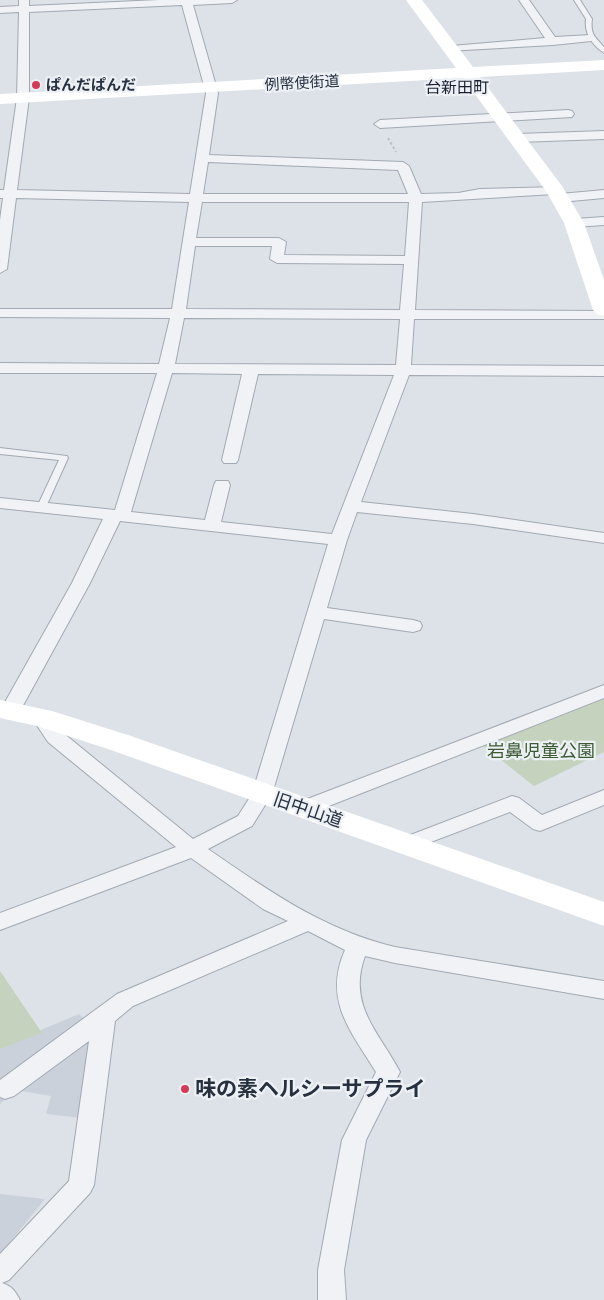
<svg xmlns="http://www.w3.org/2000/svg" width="604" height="1300" font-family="Mulish,'Noto Sans JP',sans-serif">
<rect width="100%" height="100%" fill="#dde2e8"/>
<g fill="#cbd1da">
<polygon points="79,1014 98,1033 81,1118 46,1114 51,1096 15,1090 0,1104 0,1047"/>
<polygon points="0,1194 45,1199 0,1254"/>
</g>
<g fill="#c4d2be">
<polygon points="604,697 604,752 534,786 481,744"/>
<polygon points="0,971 42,1033 0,1049"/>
</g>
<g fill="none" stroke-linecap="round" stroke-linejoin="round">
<defs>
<g id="lane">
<path d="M 574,0 L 580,0 L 592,19 C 590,34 595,37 604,47 L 604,53 C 592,45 584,33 586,19 Z"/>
<polygon points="0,448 67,456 68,458 45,509 39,509 37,507 59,460 0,454"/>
</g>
<g id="street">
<path d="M 19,0 L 29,0 L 29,6 L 159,0 L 237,0 L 232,3 L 193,5 L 218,93 L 209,155 L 403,162 L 409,166 L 421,194 L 458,193 L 480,189 L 560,187 L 561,190 L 560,193 L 555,194 L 422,202 L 415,310 L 604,311 L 604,319 L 414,319 L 411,365 L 604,366 L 604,376 L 409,375 L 361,502 L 473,514 L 604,533 L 604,543 L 473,524 L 357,512 L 347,540 L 327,608 L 413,620 L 420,622 L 422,626 L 420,630 L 413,632 L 324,619 L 272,794 L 252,826 L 208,849 C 267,890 324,930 395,947 L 604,981 L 604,999 L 395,963 L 365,956 C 347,1005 379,1032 400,1072 L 366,1140 L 344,1270 L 346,1300 L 318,1300 L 318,1270 L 342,1140 L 376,1072 C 350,1030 323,1000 345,950 L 308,931 L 133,1006 L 115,1021 L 94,1185 L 90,1193 L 9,1280 L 2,1283 C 12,1286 15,1291 20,1300 L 0,1300 L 0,1254 L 69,1181 L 89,1041 L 14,1096 L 5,1099 L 0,1097 L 0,1080 L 117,994 L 288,921 L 263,909 L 191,858 L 0,930 L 0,913 L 176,847 L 48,742 L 32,718 L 35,714 L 42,712 L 49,714 L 62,732 L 193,839 L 238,816 L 252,794 L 328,544 L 120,521 L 90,583 L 20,711 L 17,715 L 10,717 L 3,715 L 0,711 L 72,583 L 103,519 L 0,508 L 0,498 L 115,510 L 157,373 L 0,373 L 0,363 L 159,364 L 170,318 L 0,317 L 0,309 L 172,309 L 189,202 L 16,198 L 7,269 L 0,273 L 0,220 L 3,198 L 0,198 L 0,190 L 4,190 L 17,98 L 19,12 L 0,13 L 0,7 L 19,6 ZM 182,5 L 206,93 L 190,194 L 17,190 L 29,98 L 29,12 ZM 208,162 L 398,170 L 408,194 L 203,194 ZM 202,202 L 409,202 L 405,256 L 284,255 L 286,242 L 279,238 L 196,238 ZM 195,246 L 272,246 L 270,259 L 277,263 L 404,264 L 400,310 L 186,309 ZM 184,318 L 400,319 L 396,365 L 175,364 ZM 172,373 L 242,374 L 222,460 L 224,463 L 236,463 L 238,460 L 258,374 L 394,375 L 332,534 L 221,522 L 230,485 L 228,481 L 216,481 L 214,485 L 205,520 L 131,512 Z"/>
<polygon points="519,0 529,0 555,37 591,35 596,38 591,41 553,45 447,51 445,49 447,47 451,46 545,38"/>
<polygon points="568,110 572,111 574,114 572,117 380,128 374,124 380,120"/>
<polygon points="604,131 604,139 517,142 511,138 517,134"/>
<polygon points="604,190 604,198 560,202 553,198 560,194"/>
<polygon points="604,217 604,225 574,227 567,223 574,219"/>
<polygon points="604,685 604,698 311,813 304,815 297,813 294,808 297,803"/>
<polygon points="604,790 604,805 540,831 533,829 510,812 407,851 400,849 396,844 400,839 512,796 519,798 542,815"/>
</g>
</defs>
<use href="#lane" stroke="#a2a9b2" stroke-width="2"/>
<use href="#street" stroke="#a2a9b2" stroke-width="2"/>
<polyline stroke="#bbc0c6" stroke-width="2" stroke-dasharray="2.5 2.5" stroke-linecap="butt" points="388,138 396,152"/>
<use href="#lane" fill="#f0f2f6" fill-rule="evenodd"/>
<use href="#street" fill="#f0f2f6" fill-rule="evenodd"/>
<g fill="#fff" fill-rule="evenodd">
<polygon points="406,0 422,0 473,67 604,60 604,70 480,77 562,186 584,223 604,280 604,316 597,314 593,310 564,223 546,191 463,78 0,104 0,94 456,68"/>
<polygon points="0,700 52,711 131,736 604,902 604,926 111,750 37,726 0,718"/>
</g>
</g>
<g fill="#d33c57" stroke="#edf1f5" stroke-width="2">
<circle cx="36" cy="85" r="5"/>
<circle cx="185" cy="1089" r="5"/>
</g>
<g text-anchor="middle" stroke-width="4.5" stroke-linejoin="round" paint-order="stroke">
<g font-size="15" fill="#26303f" stroke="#edf1f5">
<text transform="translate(302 83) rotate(-3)" y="5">例幣使街道</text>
</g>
<g font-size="15" font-weight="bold" fill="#26303f" stroke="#edf1f5" text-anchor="start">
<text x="46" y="90">ぱんだぱんだ</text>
</g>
<g font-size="16" fill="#192130" stroke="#edf1f5">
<text x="457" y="93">台新田町</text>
</g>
<g font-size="18" fill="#3c5b33" stroke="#edf1f5">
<text x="541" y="757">岩鼻児童公園</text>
</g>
<g font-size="18" fill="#26303f" stroke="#edf1f5">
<text transform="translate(308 810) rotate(19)" y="6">旧中山道</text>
</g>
<g font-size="21" font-weight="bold" fill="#26303f" stroke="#edf1f5" text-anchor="start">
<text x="195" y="1096">味の素ヘルシーサプライ</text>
</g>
</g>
</svg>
